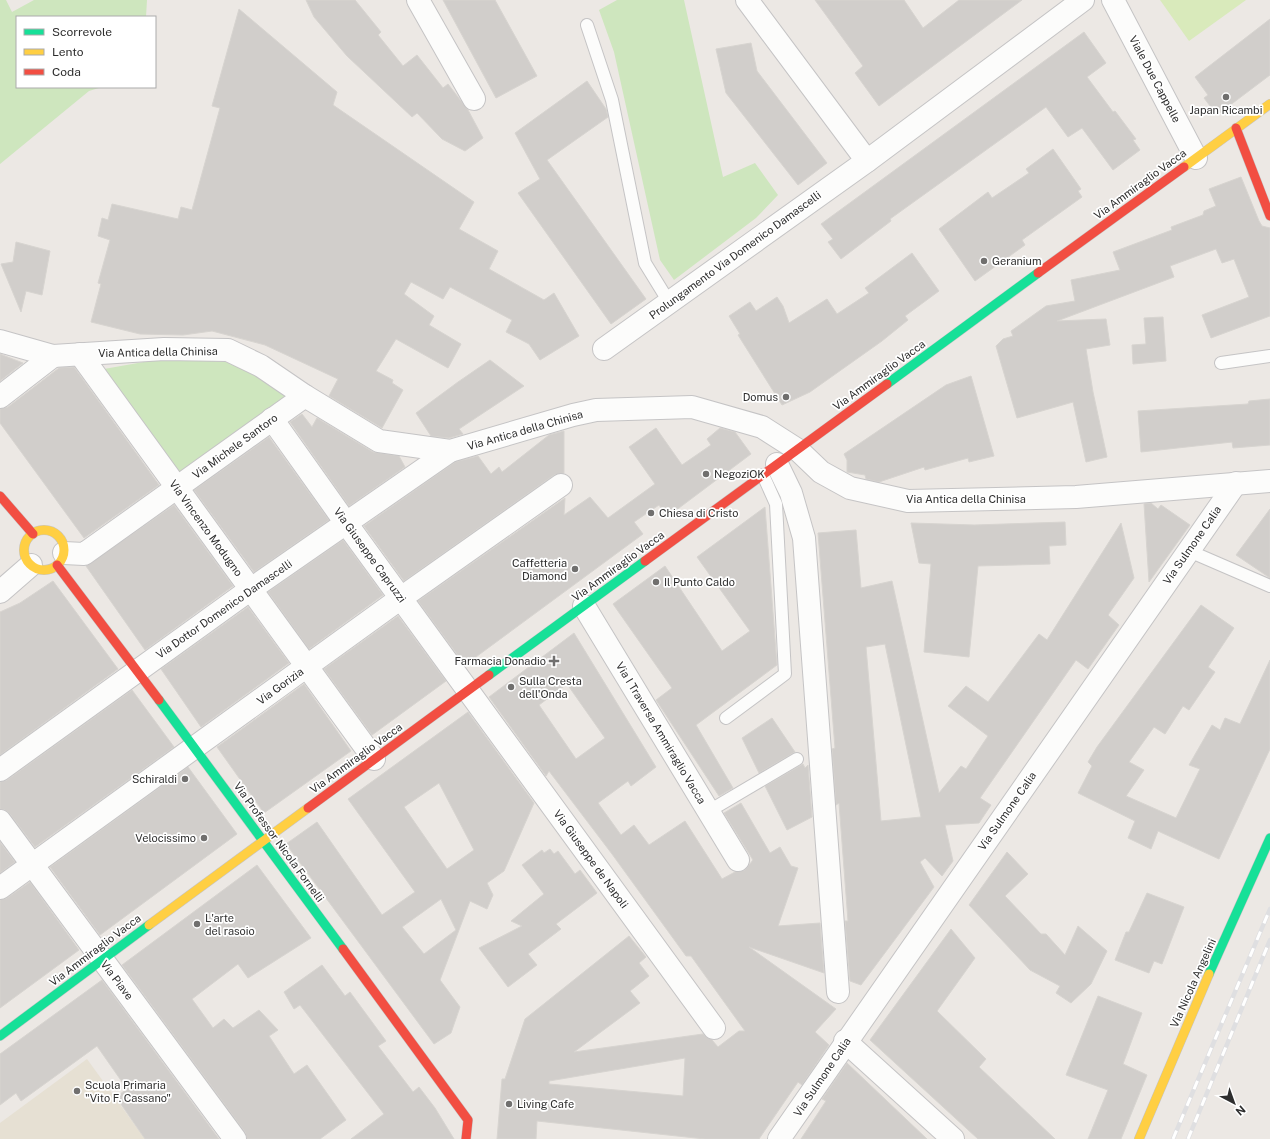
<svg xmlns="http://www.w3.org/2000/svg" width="1270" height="1139" font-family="'Public Sans',sans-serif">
<rect width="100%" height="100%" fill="#ece8e4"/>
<polygon fill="#e6e0d3" points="87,1059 145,1139 0,1139 0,1123"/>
<g fill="#cee6be">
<polygon points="0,0 6,0 12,12 34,0 147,0 146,17 17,17 17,87 102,87 89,91 0,164"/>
<polygon points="617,0 684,0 723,177 755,163 778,195 756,218 674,280 660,260 614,52 599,10"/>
<polygon points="166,358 227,362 257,375 287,396 180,473 104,369"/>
</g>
<polygon fill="#d9eabb" points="1160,0 1246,0 1189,41"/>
<g fill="#d1cecb" stroke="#d7d4d0" fill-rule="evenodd">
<polygon points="306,0 355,0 381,32 378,35 403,66 417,55 443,88 448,84 468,110 483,138 465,151 442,139 417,113 412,117 347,56 314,17"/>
<polygon points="443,0 495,0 537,76 496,98"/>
<polygon points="815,0 904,0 923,28 959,0 1022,0 879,106 855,73 863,66"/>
<polygon points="239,9 337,92 333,105 474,202 459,229 498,251 489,269 544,300 554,293 579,336 540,360 529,344 506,332 512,320 450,287 443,299 411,282 404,294 434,316 429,325 461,344 448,368 396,339 376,371 393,380 392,383 403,390 382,428 329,396 338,379 265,345 212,331 183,335 140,334 91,322 101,284 98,283 110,240 98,236 102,218 108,220 112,204 178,219 181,207 192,210 220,108 212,106"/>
<polygon points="1270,19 1270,75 1217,115 1204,98 1208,95 1195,77"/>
<polygon points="1084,32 1106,63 1087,77 1113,112 1115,111 1136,139 1133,140 1140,150 1113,170 1082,128 1068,137 1046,107 890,219 891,221 841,259 828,242 833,239 821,224"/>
<polygon points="751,43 757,71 827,163 798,185 726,93 716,49"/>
<polygon points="587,81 606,109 608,117 547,160 646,299 611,324 518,193 540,179 515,133"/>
<polygon points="1053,149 1081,189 1078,191 1082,197 1022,240 1025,245 975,281 939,229 988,192 992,198 1029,173 1026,169"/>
<polygon points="1241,177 1259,221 1262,226 1270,228 1270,316 1211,338 1202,315 1249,297 1234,259 1222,263 1216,249 1170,266 1174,277 1057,321 1106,319 1110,345 1086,349 1093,392 1107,457 1086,462 1073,402 1017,418 996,346 1003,339 1013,336 1011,331 1046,306 1075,301 1071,280 1120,270 1113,252 1172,230 1171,227 1203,215 1204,211 1216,206 1209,189"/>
<polygon points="16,242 50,251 42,295 26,291 21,312 1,264 13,262"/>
<polygon points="912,253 939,291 905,316 908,320 882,341 810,392 782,405 738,335 740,334 729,316 750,302 756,311 777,297 783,306 789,323 827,299 837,314 869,293 865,288"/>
<polygon points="1163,317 1166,361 1133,364 1132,345 1146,344 1144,318"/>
<polygon points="0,354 23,363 0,381"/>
<polygon points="490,360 524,386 459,429 463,434 449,438 431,436 416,413 458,382"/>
<polygon points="74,367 159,485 84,538 0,423 0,409 8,407 59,368"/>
<polygon points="971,376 994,456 969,462 968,458 925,470 924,467 879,482 866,479 865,475 847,472 847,460 844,454 946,385"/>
<polygon points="1270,399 1270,445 1233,448 1232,442 1141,452 1138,411 1248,404 1249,401"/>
<polygon points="302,414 312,427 317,418 373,452 399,456 405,467 349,506 290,422"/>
<polygon points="656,428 682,465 711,445 707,439 720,428 735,432 751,454 667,517 659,505 634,522 643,534 465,665 418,601 565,498 564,515 590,497 608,518 655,484 629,447"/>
<polygon points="564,431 564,473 554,475 404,581 364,526 455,462 478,456 491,474 499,467 502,472 549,435"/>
<polygon points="269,437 329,520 254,572 194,490"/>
<polygon points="1151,503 1158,509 1161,505 1190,525 1149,582 1144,504"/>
<polygon points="174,505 233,586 145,650 86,566"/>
<polygon points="765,507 777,665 696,725 733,788 719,796 656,700 672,688 613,604 665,566 722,651 750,631 697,557"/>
<polygon points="1270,509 1270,578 1236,555"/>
<polygon points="1065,522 1066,545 1049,546 1050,564 978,566 969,657 924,652 931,564 919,563 911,523 974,525"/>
<path d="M 1121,523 L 1134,578 L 1108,615 L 1119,625 L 1088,669 L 1076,660 L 980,798 L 991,805 L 979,823 L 945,825 L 953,861 L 942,876 L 925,858 L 920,862 L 934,887 L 861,985 L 850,981 L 845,921 L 848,921 L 839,803 L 836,805 L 832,749 L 835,748 L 818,533 L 856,530 L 861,588 L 892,581 L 939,793 L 961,766 L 966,769 L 988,736 L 948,706 L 966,686 L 988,702 L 1039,634 L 1047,640 ZM 885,644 L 921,817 L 881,821 L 866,647 Z"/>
<polygon points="343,540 383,595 309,649 268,592"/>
<polygon points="53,581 118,669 0,755 0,612 20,603"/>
<polygon points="1201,605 1234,628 1208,667 1215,672 1189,710 1183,706 1165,734 1154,727 1129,762 1144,770 1126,796 1176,818 1200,769 1189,765 1212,725 1220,730 1225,718 1240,724 1270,660 1270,749 1219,859 1158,831 1151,849 1128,838 1135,821 1078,793 1092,766 1088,762 1097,747"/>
<polygon points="248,607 289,663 201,727 161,669"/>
<polygon points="398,616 446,681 372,735 324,669"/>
<path d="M 574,633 L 656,767 L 631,786 L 628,781 L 598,803 L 621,835 L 634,825 L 649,845 L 685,821 L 722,879 L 735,872 L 745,870 L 753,860 L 724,813 L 741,803 L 770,853 L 780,847 L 791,866 L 798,868 L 778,926 L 820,923 L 824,973 L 749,947 L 836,1009 L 815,1032 L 829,1045 L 802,1085 L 798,1082 L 759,1139 L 705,1139 L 537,1121 L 536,1139 L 497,1139 L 502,1079 L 505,1079 L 525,1019 L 629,936 L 646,957 L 639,963 L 649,976 L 630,991 L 640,1003 L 574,1052 L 703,1034 L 712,1040 L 718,1047 L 739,1031 L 745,1031 L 691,956 L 686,956 L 612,854 L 549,771 L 546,776 L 489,697 ZM 567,684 L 605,738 L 576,759 L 539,705 ZM 685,1058 L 683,1096 L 549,1084 L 549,1081 Z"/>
<polygon points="304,684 351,751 264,813 217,747"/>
<polygon points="132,690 174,747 35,847 10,814 5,810 0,809 0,782 7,780"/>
<path d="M 468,712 L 534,803 L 504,871 L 487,883 L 493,895 L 487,909 L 470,901 L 440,980 L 460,1007 L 451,1033 L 434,1044 L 286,844 L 317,822 L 382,915 L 415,892 L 348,799 ZM 439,783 L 474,850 L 447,869 L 404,807 ZM 441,899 L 456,930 L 424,954 L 402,927 Z"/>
<polygon points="772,718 795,752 759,773 742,738"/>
<polygon points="803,764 805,768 808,765 812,817 787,830 765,786"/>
<polygon points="188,767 237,834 100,935 50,867"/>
<polygon points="0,842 15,862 0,873"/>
<polygon points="550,849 554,854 558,851 575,874 580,870 597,893 556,924 561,929 528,954 537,965 508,987 479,948 522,926 511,921 544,894 522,865 542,850 544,853"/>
<polygon points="1007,852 1028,874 1005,896 1041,934 1046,934 1065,955 1078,926 1107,951 1091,984 1071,1003 1056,993 1060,986 1030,970 969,905"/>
<polygon points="257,865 311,938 248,978 238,964 192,999 213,1028 224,1019 233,1028 259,1010 278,1030 269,1036 294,1074 307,1065 346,1120 320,1139 247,1139 245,1132 122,965"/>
<polygon points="30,882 79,950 0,1008 0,900 7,898"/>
<polygon points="1147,893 1184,907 1162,964 1154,961 1149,973 1115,960 1126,932 1129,932"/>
<polygon points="951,929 975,958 937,1011 986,1059 979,1067 1055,1139 978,1139 870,1040"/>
<polygon points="322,965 345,996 350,992 386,1041 378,1046 413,1092 419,1087 435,1108 454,1139 351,1139 384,1114 300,1005 294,1009 284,992"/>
<polygon points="102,980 219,1139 145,1139 116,1097 127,1089 97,1046 21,1101 16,1093 0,1105 0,1054"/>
<polygon points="1098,996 1142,1013 1123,1064 1147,1075 1121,1139 1088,1139 1108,1090 1066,1075"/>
<polygon points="847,1063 927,1139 801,1139 826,1101 822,1099"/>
</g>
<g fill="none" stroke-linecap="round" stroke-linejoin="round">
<defs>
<g id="lane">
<polyline points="587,25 612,100 645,263 669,302"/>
<polyline points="1221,363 1270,356"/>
<polyline points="1189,551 1270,586"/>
<polyline points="726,718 785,674 776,504 763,475"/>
<polyline points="709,811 797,759"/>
</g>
<g id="street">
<polyline points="418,0 474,99"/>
<polyline points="747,0 867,161"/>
<polyline points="1113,0 1196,158"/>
<polyline points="0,341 53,356 164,349 228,350 261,366 305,396 379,441 450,451 573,415 596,410 692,407 762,427 798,450 821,472 850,488 908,501 1076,497 1270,481"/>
<polyline points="604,349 867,161 1083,0"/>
<polyline points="80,354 374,759"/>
<polyline points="0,397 53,356"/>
<polyline points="272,419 346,523 714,1028"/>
<polyline points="777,464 791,493 804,538 838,992"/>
<polyline points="64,553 84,554 305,396"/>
<polyline points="0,592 31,565"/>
<polyline points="584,606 738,860"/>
<polyline points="0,770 251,589 450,451"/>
<polyline points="0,821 235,1139"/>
<polyline points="0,888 401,598 561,485"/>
<polyline points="845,1041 953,1139"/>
<polyline points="779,1139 1236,483"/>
</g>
<g id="fast">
<polyline points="887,384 1038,273"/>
<polyline points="489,675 645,561"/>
<polyline points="159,700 343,949"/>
<polyline points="1209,974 1270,838"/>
<polyline points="0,1036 149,925"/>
</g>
<g id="slow">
<polyline points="1184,167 1270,104"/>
<circle cx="44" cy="550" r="20"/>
<polyline points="149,925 308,808"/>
<polyline points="1139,1139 1209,974"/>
</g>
<g id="jam">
<polyline points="1236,128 1270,216"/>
<polyline points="1038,273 1184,167"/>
<polyline points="0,496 33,534"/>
<polyline points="645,561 887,384"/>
<polyline points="57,565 159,700"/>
<polyline points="308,808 489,675"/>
<polyline points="343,949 468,1120 466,1139"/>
</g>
</defs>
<use href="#lane" stroke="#c5c4c5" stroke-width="14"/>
<use href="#street" stroke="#c5c4c5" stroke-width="24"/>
<use href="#fast" stroke="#c5c4c5" stroke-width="10"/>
<use href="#slow" stroke="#c5c4c5" stroke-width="10"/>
<use href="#jam" stroke="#c5c4c5" stroke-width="10"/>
<use href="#lane" stroke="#fcfcfb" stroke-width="12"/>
<use href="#street" stroke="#fcfcfb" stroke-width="22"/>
<use href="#fast" stroke="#16e098" stroke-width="9"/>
<use href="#slow" stroke="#ffcf43" stroke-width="9"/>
<use href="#jam" stroke="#f24e42" stroke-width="9"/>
<defs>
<g id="rail">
<polyline points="1173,1139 1270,909"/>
<polyline points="1188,1139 1270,940"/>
</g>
</defs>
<use href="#rail" stroke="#dfdfe1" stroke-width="4.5"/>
<use href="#rail" stroke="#fff" stroke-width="3" stroke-dasharray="9" stroke-linecap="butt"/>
</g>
<g fill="#706f6e" stroke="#fff" stroke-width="1.5">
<circle cx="1226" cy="97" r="4"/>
<circle cx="984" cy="261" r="4"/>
<circle cx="786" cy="397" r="4"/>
<circle cx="706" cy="474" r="4"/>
<circle cx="651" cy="513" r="4"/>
<circle cx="575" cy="569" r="4"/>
<circle cx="656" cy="582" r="4"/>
<path d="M552 655h4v4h4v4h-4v4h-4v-4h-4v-4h4z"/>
<circle cx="511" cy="687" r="4"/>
<circle cx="185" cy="779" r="4"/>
<circle cx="204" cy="838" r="4"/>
<circle cx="197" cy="924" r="4"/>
<circle cx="77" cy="1091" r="4"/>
<circle cx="509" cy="1104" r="4"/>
</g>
<g text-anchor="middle" stroke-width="3.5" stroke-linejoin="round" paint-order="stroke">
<g font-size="11" fill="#2e2e2e" stroke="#fff">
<text transform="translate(1155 79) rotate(62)" y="4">Viale Due Cappelle</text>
<text transform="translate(1140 184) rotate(-36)" y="4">Via Ammiraglio Vacca</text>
<text transform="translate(735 255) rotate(-36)" y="4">Prolungamento Via Domenico Damascelli</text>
<text transform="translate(158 352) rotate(-1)" y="4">Via Antica della Chinisa</text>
<text transform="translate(879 375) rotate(-36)" y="4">Via Ammiraglio Vacca</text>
<text transform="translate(525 430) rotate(-16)" y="4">Via Antica della Chinisa</text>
<text transform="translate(235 446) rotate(-36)" y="4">Via Michele Santoro</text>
<text x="966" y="503">Via Antica della Chinisa</text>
<text transform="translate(206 528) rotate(54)" y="4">Via Vincenzo Modugno</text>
<text transform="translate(1192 545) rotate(-55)" y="4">Via Sulmone Calia</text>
<text transform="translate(370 555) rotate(54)" y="4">Via Giuseppe Capruzzi</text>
<text transform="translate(618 566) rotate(-36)" y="4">Via Ammiraglio Vacca</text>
<text transform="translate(224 609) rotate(-35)" y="4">Via Dottor Domenico Damascelli</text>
<text transform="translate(280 686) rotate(-36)" y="4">Via Gorizia</text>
<text transform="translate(661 733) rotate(59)" y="4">Via I Traversa Ammiraglio Vacca</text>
<text transform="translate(356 758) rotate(-36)" y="4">Via Ammiraglio Vacca</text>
<text transform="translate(1007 811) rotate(-55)" y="4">Via Sulmone Calia</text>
<text transform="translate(279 842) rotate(54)" y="4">Via Professor Nicola Fornelli</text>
<text transform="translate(591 859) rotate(54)" y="4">Via Giuseppe de Napoli</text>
<text transform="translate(95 950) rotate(-37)" y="4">Via Ammiraglio Vacca</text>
<text transform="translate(117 980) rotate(53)" y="4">Via Piave</text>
<text transform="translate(1193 983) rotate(-66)" y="4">Via Nicola Angelini</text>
<text transform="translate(822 1077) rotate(-56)" y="4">Via Sulmone Calia</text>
</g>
<g font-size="11" fill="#2e2e2e" stroke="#fff" text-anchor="start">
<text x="1226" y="114" text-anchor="middle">Japan Ricambi</text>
<text x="992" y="265">Geranium</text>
<text x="778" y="401" text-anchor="end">Domus</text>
<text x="714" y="478">NegoziOK</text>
<text x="659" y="517">Chiesa di Cristo</text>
<text x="567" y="567" text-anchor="end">Caffetteria<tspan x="567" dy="13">Diamond</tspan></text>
<text x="664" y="586">Il Punto Caldo</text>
<text x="546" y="665" text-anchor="end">Farmacia Donadio</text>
<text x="519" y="685">Sulla Cresta<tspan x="519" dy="13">dell'Onda</tspan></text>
<text x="177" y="783" text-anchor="end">Schiraldi</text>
<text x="196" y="842" text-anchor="end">Velocissimo</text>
<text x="205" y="922">L'arte<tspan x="205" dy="13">del rasoio</tspan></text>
<text x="85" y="1089">Scuola Primaria<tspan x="85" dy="13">"Vito F. Cassano"</tspan></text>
<text x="517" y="1108">Living Cafe</text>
</g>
</g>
<rect x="16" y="16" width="140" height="72" fill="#ffffff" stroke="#ababab"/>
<rect x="24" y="29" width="20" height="6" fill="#16e098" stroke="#ababab"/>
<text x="52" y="36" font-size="12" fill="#2e2e2e">Scorrevole</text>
<rect x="24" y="49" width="20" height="6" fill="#ffcf43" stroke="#ababab"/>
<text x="52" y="56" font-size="12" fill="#2e2e2e">Lento</text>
<rect x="24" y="69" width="20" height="6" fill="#f24e42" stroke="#ababab"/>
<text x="52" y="76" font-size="12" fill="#2e2e2e">Coda</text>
<g transform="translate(1234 1103) rotate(139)" stroke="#ffffff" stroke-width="3" paint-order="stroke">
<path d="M0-3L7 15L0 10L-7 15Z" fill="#2e2e2e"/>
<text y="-6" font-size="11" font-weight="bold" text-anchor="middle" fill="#2e2e2e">N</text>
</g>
</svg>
